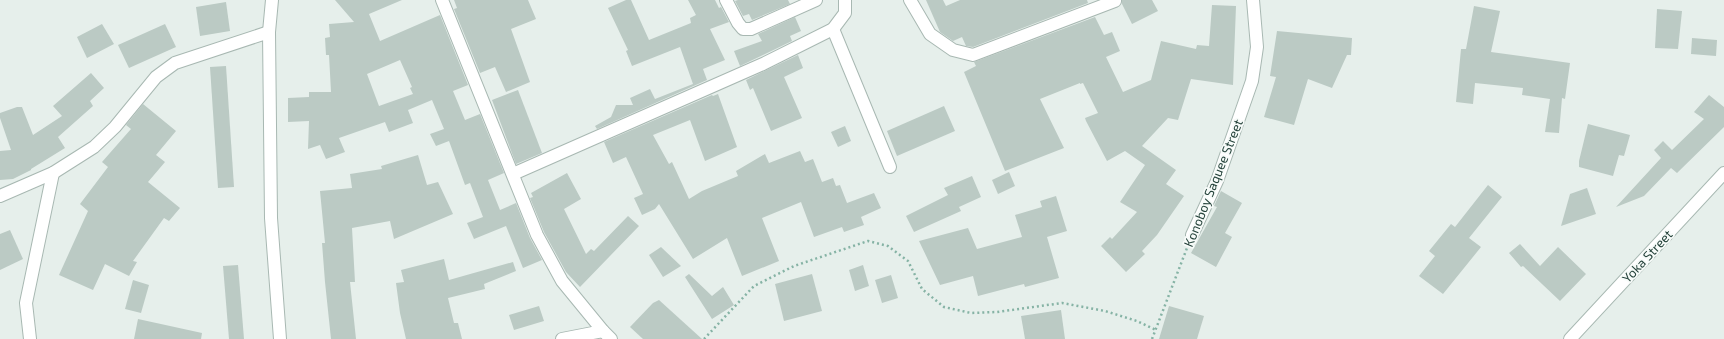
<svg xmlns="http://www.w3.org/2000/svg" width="1724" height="339" font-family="'Exo 2',sans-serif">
<rect width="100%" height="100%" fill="#e6efeb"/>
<g fill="#bbcac4" fill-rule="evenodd">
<path d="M 335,0 L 402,0 L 369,14 L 380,41 L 440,15 L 468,85 L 453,91 L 465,120 L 480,114 L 504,173 L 488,180 L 500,210 L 516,203 L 530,238 L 542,260 L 523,268 L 506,226 L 474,239 L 467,223 L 483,217 L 470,183 L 465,185 L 449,141 L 436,146 L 430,134 L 444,129 L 432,100 L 408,110 L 413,123 L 389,132 L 385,122 L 339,138 L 345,152 L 326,159 L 320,145 L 308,149 L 309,121 L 288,122 L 288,98 L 309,97 L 309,92 L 331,92 L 329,55 L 326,55 L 325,38 L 330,37 L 329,24 L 354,22 ZM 400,60 L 412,87 L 410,88 L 413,94 L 379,106 L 367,74 Z"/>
<polygon points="454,0 528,0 536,19 511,29 530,82 506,92 495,67 480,73 454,9 457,8"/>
<polygon points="626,0 631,0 649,40 691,23 690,18 696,15 688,0 715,0 719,8 721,7 729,22 710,29 725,60 703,69 707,80 597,129 595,126 611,117 616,105 633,105 630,98 650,89 655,99 693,84 680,47 632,66 626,51 628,50 608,8"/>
<polygon points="738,0 788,0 790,4 752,20 749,14 743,16 735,1"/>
<polygon points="926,0 943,0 946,6 960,0 1087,0 1088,3 973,47 966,46 962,37 953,41 940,32"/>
<polygon points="1122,0 1152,0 1158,11 1132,24 1122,4"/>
<polygon points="226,2 230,31 200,36 196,7"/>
<polygon points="1212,5 1236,6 1233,85 1191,79 1178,120 1168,118 1142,146 1176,170 1166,184 1184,196 1157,235 1142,251 1145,254 1126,272 1101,246 1110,237 1112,239 1137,212 1120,202 1145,165 1125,151 1107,161 1086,121 1085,118 1098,113 1083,83 1080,84 1080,83 1040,99 1064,148 1005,171 964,72 976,66 974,62 1095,17 1104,35 1112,32 1120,51 1106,57 1123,92 1151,80 1161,41 1196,49 1197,45 1209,46"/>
<polygon points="1474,6 1500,11 1491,52 1570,63 1565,99 1562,98 1559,133 1545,132 1550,99 1522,95 1523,88 1475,83 1473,104 1456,102 1461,49 1466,49"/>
<polygon points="1657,9 1682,11 1678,49 1655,48"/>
<polygon points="795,17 801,31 790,36 792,41 740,66 734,51 762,41 758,34"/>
<polygon points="102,24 114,44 87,58 77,37"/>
<polygon points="165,24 176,47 129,68 118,45"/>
<polygon points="1277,31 1352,38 1351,55 1347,55 1332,88 1308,79 1294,125 1264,117 1276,77 1270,76"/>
<polygon points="1692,38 1717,40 1716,56 1691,54"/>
<polygon points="798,55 803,68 784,77 802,118 771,131 753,88 750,90 746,80"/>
<polygon points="226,66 234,187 218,188 210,67"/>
<polygon points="91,73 104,88 90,101 93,106 58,137 65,148 31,169 31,170 13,179 0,180 0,151 11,150 0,118 0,113 17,107 22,107 33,135 62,116 53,106"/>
<polygon points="518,90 542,153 516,164 492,100"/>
<polygon points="718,94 737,147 705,161 690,120 653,135 669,164 672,162 689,199 702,191 738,176 736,171 765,154 769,163 800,151 805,162 813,159 822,182 833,178 836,186 840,185 847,203 874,193 881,208 861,217 864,225 844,232 842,227 814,237 801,202 762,218 779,261 742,276 727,238 693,259 659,204 655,209 642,215 634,198 643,194 626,157 613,163 604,142 712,95 713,96"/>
<polygon points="1709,95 1724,107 1724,127 1677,173 1671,168 1644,196 1616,207 1661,158 1654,150 1663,141 1672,150 1704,119 1694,112"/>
<polygon points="143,104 176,131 156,155 165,162 148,182 180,208 169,221 164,218 133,261 137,262 129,276 105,264 93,290 59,275 88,211 80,204 108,167 102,162 131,129 126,125"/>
<polygon points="944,106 955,131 897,156 887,131"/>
<polygon points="1588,124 1630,135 1624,156 1619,155 1613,176 1579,167 1579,161"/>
<polygon points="845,126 851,141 838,147 831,132"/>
<polygon points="418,155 427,185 438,182 453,214 394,239 390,221 352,228 355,282 350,282 356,339 331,339 325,282 322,243 325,243 320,191 352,188 350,174 382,169 381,166"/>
<polygon points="1009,172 1015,186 998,194 992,180"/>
<polygon points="567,173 581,199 564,209 586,254 591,249 594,251 628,216 639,226 580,287 566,272 544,232 530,198 533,197 531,193"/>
<polygon points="972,176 981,197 959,207 961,211 914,232 906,216 948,195 944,188"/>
<polygon points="1488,185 1502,197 1469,238 1481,247 1443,294 1419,276 1435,256 1429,251 1451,224 1455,227"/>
<polygon points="1587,188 1596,214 1561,226 1570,194"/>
<polygon points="1221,191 1242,203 1225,233 1232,237 1216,267 1191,253 1217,207 1214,206"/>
<polygon points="1056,196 1067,231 1047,237 1059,278 1025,287 1024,284 978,296 973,276 940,285 919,241 968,228 977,249 1022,237 1015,215 1042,207 1040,201"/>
<polygon points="10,230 23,259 0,270 0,234"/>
<polygon points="1520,244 1540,266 1558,247 1586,274 1560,301 1523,266 1521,267 1509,253"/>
<polygon points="661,247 681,266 663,277 649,255"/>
<polygon points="444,259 449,280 513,262 516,271 484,284 485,289 448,298 454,323 458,323 462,339 406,339 400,313 396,283 404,282 401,270"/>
<polygon points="238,265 244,339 229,339 223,266"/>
<polygon points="863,265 869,286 855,291 849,270"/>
<polygon points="689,274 712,296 723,287 734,305 712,319 685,277"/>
<polygon points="812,274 822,311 784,321 775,284"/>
<polygon points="891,275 898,298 882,303 875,280"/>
<polygon points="133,280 149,285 141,313 125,309"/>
<polygon points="659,300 702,339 643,339 630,327 653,303"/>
<polygon points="539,306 544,321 514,330 509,315"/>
<polygon points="1169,306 1204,316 1197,339 1159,339"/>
<polygon points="1061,310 1065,339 1025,339 1021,316"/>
<polygon points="138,319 202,333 201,339 134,339"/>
</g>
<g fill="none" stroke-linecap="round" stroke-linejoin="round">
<defs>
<g id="street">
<polyline points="272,0 269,32 271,218 280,339"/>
<polyline points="442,0 537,235 562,281 603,331 611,339"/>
<polyline points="726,0 738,23 743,29 751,29 816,0"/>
<polyline points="910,0 930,34 953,50 973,55 1115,1"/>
<polyline points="833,29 890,167"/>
<polyline points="513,174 763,64 833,29 845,13 845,0"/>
<polyline points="0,196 53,173 94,147 115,127 156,77 175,63 269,32"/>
<polyline points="1192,235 1217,181 1252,81 1257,47 1253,0"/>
<polyline points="30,339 26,303 53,173"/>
<polyline points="562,339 603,331"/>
<polyline points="1570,339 1724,173"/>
</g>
</defs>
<use href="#street" stroke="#a8b8b2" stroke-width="14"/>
<g stroke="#86b3a5" stroke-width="2.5" stroke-dasharray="2 3" stroke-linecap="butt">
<polyline points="704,339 754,286 794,266 868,241 888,246 908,261 922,289 944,307 971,313 997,312 1062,303 1105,311 1137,321 1156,330"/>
<polyline points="1152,339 1187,248"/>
</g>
<use href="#street" stroke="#fff" stroke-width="12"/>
</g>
<g text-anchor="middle" stroke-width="3.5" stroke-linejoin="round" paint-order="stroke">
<g font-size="13" fill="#24423a" stroke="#f7fbf9">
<text transform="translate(1213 183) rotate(-68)" y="5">Konoboy Saquee Street</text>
<text transform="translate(1647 256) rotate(-47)" y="5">Yoka Street</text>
</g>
</g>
</svg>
